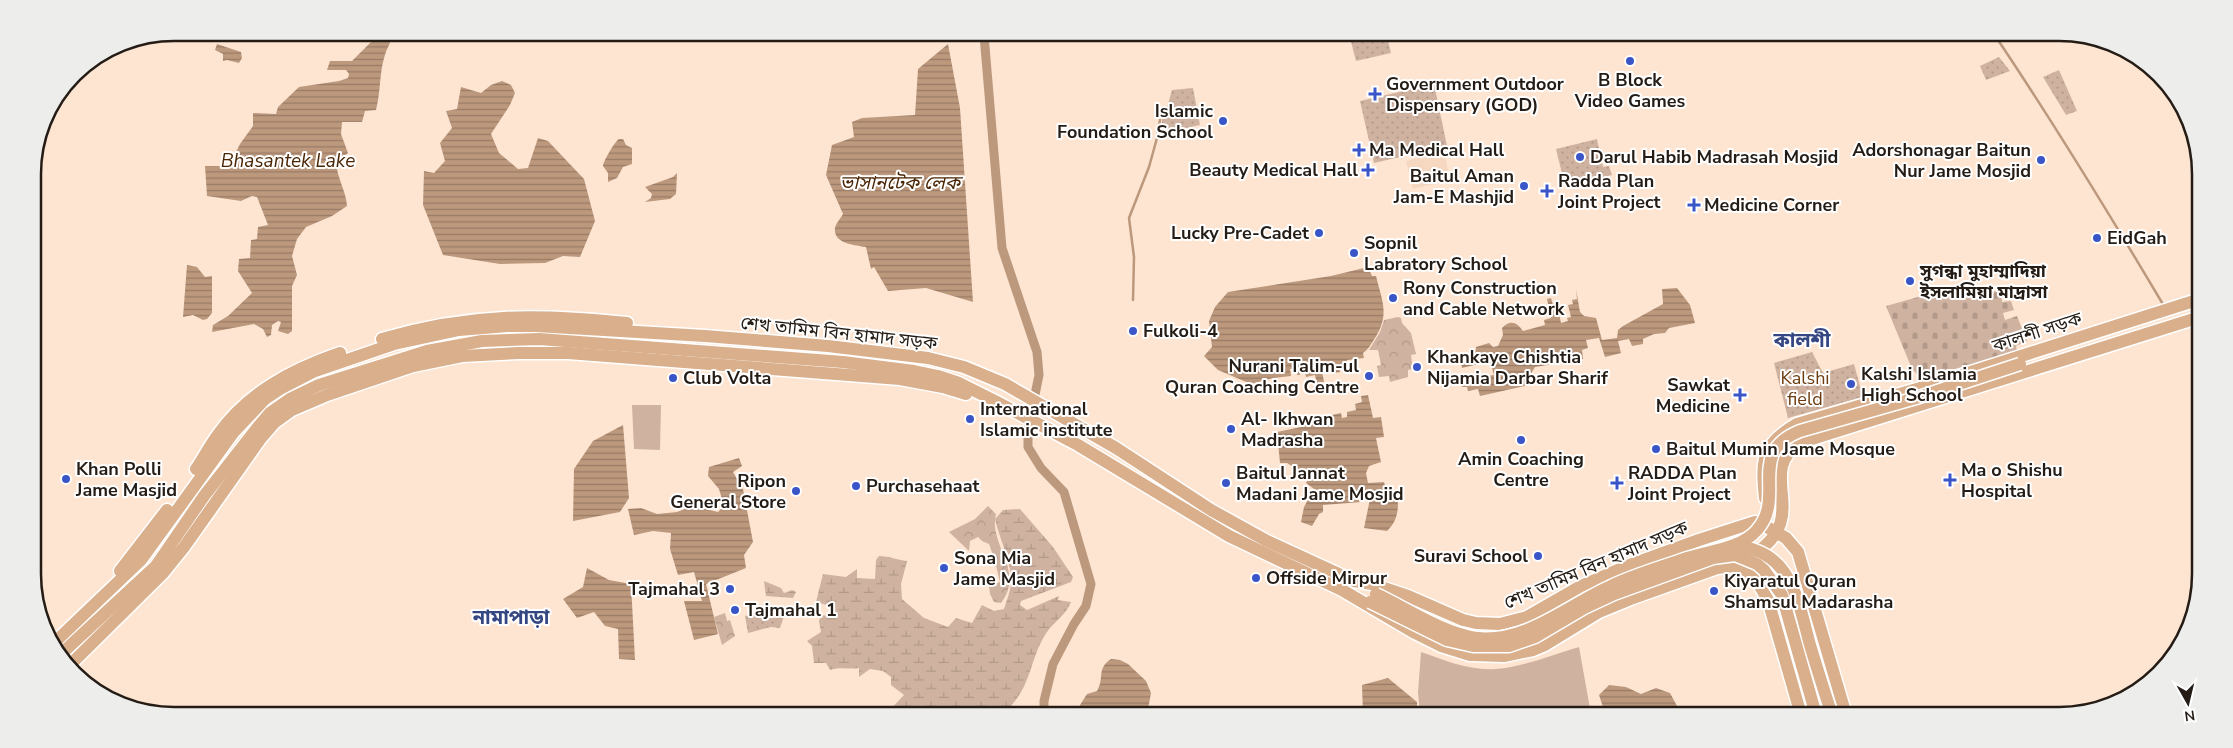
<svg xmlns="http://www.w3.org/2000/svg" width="2233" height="748" font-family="'Nunito Sans','Noto Sans Bengali',sans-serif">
<defs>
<pattern id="green-dots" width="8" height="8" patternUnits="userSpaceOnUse" patternTransform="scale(1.25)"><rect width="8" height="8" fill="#cfb3a0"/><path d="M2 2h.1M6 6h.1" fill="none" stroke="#b29989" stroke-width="1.8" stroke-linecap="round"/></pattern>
<pattern id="forest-crowns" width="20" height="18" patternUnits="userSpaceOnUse" patternTransform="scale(1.25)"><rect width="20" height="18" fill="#cfb3a0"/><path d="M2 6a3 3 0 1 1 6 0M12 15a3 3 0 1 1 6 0" fill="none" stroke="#b29989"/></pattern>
<pattern id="wetland-marsh" width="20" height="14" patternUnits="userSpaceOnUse" patternTransform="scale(1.25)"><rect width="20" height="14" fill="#cfb3a0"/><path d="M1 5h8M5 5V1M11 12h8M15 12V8" fill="none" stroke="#b29989"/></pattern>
<pattern id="cemetery-stones" width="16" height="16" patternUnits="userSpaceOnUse" patternTransform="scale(1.25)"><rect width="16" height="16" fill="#cfb3a0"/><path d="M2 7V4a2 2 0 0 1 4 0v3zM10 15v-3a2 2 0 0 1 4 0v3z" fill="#b29989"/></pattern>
<pattern id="water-rules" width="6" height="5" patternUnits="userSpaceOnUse" patternTransform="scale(1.25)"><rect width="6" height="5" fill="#bc987d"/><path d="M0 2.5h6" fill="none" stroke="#997b65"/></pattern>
</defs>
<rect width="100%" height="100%" fill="#fee5d2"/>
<polygon fill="#f6d7c0" points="1444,152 1450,180 1413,189 1406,161"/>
<g fill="url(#green-dots)">
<polygon points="1359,36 1387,36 1391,53 1356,61 1350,38"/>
<polygon points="1999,57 2010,71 1986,80 1980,66"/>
<polygon points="2059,70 2077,111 2066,115 2043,77"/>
<polygon points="1434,84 1447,146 1374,163 1360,101"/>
<polygon points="1193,88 1200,125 1162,133 1162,111 1166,111 1172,90"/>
<polygon points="1597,139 1603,167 1609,166 1612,175 1565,186 1556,149"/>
<polygon points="1812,352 1823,373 1854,364 1863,397 1788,418 1774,363"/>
<polygon points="763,612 784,616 780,628 771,627 748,633 745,616"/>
</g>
<g fill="url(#forest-crowns)">
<polygon points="1398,317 1401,318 1402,323 1411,333 1416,354 1411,355 1413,369 1408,370 1408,377 1390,382 1389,376 1379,377 1377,366 1381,365 1378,350 1369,350 1380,332 1384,320"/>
<path d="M 988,506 L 996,514 C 988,545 1026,571 1001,603 L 994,602 L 990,594 L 989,586 L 1000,582 C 997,569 994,557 989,544 L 982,541 L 978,537 L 970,541 L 969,551 L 949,532 L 975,519 Z"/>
<polygon points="725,613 727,621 730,620 735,636 722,645 714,617"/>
</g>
<g fill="url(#wetland-marsh)">
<path d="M 1020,509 L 1053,547 L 1073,577 L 1071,582 L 1021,601 L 1020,605 L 1027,610 L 1059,596 L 1058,600 L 1071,602 C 1066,615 1055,621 1047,632 C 1028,660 1033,689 1003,713 L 888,712 L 904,695 L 891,685 L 891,677 L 883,671 L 870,669 L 859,677 L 859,668 C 848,670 840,666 830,670 L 826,663 L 814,663 L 812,646 L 807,641 L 821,632 L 819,621 L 821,615 L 835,617 L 830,606 L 816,602 L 823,574 L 846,577 L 857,569 L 857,578 L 875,579 L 876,560 L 879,556 C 889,556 897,560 907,561 L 901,584 L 902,599 L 924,618 L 948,627 L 956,618 L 972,623 L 982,605 L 994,611 L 1004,609 C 1007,599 1012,588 1011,577 C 1010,560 999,537 995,519 L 1003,510 Z"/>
<polygon points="764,581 781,588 784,593 792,590 796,592 793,598 766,596"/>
</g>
<polygon fill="url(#cemetery-stones)" points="1977,290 2001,292 2002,302 2011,301 2014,310 2003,313 2005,320 2017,316 2027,341 2016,346 2017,351 2015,351 1923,380 1912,369 1886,306 1925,295"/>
<g fill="#cfb3a0">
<polygon points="632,405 661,405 660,450 634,449"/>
<path d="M 1579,647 L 1591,714 L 1420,714 L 1418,692 L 1421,652 C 1444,660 1470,671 1496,669 C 1524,667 1551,655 1579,647 Z"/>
</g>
<g fill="url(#water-rules)">
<path d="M 387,34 L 390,43 C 378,65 382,88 376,110 L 365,111 L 362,122 L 342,122 L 341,134 L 348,153 L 336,162 C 337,178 346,191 347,206 L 332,216 L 306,227 L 297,239 L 292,256 L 297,275 L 292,286 L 292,331 L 288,334 L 278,331 L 281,322 L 278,321 L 272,325 L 271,335 L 267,337 L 263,329 L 254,324 L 212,332 L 213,325 L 228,316 L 252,293 L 238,271 L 239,259 L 250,258 L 251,240 L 257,239 L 258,227 L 268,225 L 257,197 L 252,196 L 241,201 L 207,196 L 205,166 L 229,166 L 240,144 L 253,126 L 253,113 L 276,114 L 278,107 L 299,87 L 339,81 L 348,78 L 349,74 L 346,70 L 327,70 L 330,61 L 352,61 L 375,38 Z"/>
<polygon points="217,44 241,52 242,58 239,63 227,60 223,61 223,54 215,50"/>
<path d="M 948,44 L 960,108 L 973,302 L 926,288 L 888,291 L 874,267 L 871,269 L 866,247 C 856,245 833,244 835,228 C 836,223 841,218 843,214 L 826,175 L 832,145 L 854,137 L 852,122 L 862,118 L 915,115 L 918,69 Z"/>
<polygon points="502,81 511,85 515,93 510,105 491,134 499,153 518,169 528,168 538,138 548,141 584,179 595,221 580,257 563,256 545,263 500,264 443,255 423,205 424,171 434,173 445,161 440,143 452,128 446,111 457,109 461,87 481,93 491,85"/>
<path d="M 619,139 L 623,139 L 626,145 L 632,148 L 632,164 L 623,167 L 617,178 L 608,182 L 608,173 L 603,166 C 603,162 615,141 619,139 Z"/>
<polygon points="677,173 676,194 670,199 645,202 651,198 652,194 645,187 673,177"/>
<polygon points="187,265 197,267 205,277 212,276 212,313 207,319 203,320 193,315 183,317"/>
<path d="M 1364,268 L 1369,269 L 1372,276 L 1376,276 C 1382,301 1390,314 1375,338 C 1371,344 1369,349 1363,353 L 1364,358 L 1347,360 L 1347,365 L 1339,367 L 1340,372 L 1333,373 L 1331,366 L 1326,367 L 1326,371 L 1322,371 L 1324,382 L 1317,384 L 1315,375 L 1306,377 L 1303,365 L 1299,366 L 1300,375 L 1297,375 L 1296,368 L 1290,369 L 1291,376 L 1273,378 L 1251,384 L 1218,370 L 1204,356 L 1212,347 L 1209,321 L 1215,307 L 1228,292 L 1331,276 Z"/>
<path d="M 1677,288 L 1690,305 L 1695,323 L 1669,328 L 1665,333 L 1654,334 L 1643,339 L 1643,344 L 1632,346 L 1629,339 L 1618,341 L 1621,353 L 1605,357 L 1599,338 L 1586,340 L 1588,348 L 1582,350 L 1583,359 L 1535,367 L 1530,375 L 1529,385 L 1480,396 L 1478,389 L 1468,391 L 1467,387 L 1462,387 L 1460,381 L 1494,375 L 1491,364 L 1482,363 L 1462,368 L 1461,361 L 1475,354 L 1476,347 L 1489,343 L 1493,347 L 1498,346 L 1503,335 L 1502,328 C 1511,319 1517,323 1523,331 L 1545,325 L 1544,320 L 1551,318 L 1547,299 L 1551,298 L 1553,305 L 1557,304 L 1561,323 L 1568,321 L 1567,318 L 1571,317 L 1568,305 L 1573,304 L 1572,300 L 1577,299 L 1576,289 L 1580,312 L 1584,316 L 1596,318 L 1602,340 L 1617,338 L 1618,330 L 1623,326 L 1663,304 L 1662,289 Z"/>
<path d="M 1368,395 L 1373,418 L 1381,417 L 1384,437 L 1376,438 L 1381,462 L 1369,466 L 1366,473 L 1368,483 L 1384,482 L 1387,493 L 1396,492 C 1400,506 1398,521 1387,531 L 1364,528 L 1371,494 L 1362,493 L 1361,502 L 1323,505 L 1323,512 L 1319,514 L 1312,526 L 1301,522 L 1304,507 L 1314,489 L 1306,483 L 1311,474 L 1308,471 L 1303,473 L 1287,463 L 1280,463 L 1277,432 L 1301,427 L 1302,423 L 1314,420 L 1315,426 L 1324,425 L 1323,417 L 1341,413 L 1342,418 L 1347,417 L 1347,412 L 1356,410 L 1355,404 L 1362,402 L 1361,396 Z"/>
<polygon points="623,425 629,498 620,512 573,521 574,469 593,441"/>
<polygon points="739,458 742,466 733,472 743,489 753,542 744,555 746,568 706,584 718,634 694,640 684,601 702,601 694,572 678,575 670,549 671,533 653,531 634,535 628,509 641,508 657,514 677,512 693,506 718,512 724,506 719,489 708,476 709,467"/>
<polygon points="587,568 609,580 631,584 635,660 619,659 618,629 605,626 594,612 577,618 563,599 583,587"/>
<path d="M 1111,659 L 1120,660 L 1128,664 L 1146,681 L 1151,693 L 1148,709 L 1153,713 L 1075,713 L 1087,694 L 1097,691 C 1105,678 1096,669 1111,659 Z"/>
<polygon points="1388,678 1417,702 1417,714 1363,714 1362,685"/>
<polygon points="1609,685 1626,687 1641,694 1656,688 1670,693 1677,706 1676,714 1608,714 1604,710 1599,695"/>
</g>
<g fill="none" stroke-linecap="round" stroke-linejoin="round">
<g stroke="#bc987d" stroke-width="2.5">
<path d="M 1996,37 C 2055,125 2110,215 2164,306"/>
<polyline points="1133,300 1134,257 1129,218 1149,167 1157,138 1160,120"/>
</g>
<polyline stroke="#bc987d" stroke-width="9" points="984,35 1002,248 1037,352 1039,375 1028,429 1028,447 1041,468 1064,492 1091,584 1086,606 1074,624 1053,664 1044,701 1044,713"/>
<defs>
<g id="major">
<path d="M 382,339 C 469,313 538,314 627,323"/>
<path d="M 196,469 C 203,459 209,447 217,436 C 247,393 291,370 340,353"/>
<path d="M 1765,498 C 1761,460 1762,444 1797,424 L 1927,386 L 2197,300"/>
<path d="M 1751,556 C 1815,517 1754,475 1799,443 L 2197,318"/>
<polyline points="120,571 167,510"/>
<polyline points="55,642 141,560 233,433 265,399 280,389 315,371 394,344 459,330 507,326 536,326 705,336 828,346 928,358 964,367 1005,384 1116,448 1211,510 1267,541 1354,581 1372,584 1408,596 1463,620 1476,623 1500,624 1527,617 1581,586 1627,566 1699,540 1755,522 1760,523 1786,538 1798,552 1846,715"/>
<polyline points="61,654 156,566 204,496 258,427 270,413 290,399 319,385 427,351 482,341 539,339 843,362 914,371 938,376 959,383 995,401 1078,445 1229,536 1342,590 1415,633 1441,646 1470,655 1504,656 1533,650 1545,645 1599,612 1633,598 1717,568 1735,566 1742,568 1754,576 1768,600 1801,715"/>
<polyline points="68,667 163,573 184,547 261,438 274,423 292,410 327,395 413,366 462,356 518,353 568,353 900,379 943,387 966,394"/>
</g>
</defs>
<use href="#major" stroke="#fff" stroke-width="15"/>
<use href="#major" stroke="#d9af8c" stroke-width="12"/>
<defs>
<g id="major-bridge">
<path d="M 1733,546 C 1751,547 1768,553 1780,567 C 1798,588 1803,620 1810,645 C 1817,668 1824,691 1832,715"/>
<path d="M 1376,594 C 1406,608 1444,634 1477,638 C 1526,643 1567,606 1609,587 C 1633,575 1659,568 1684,559 C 1707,551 1741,549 1757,530 C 1787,496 1745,453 1800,431 L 1916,398 L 2020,364"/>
<polyline points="1370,602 1447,640 1473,646 1509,646 1535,637 1584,608 1614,594 1713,558 1735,555 1757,564 1764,570 1782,595 1816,715"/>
</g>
</defs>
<use href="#major-bridge" stroke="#fff" stroke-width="15" stroke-linecap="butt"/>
<use href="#major-bridge" stroke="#d9af8c" stroke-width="12"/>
</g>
<g fill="#3a55c7" stroke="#fff" stroke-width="2">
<circle cx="1630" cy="61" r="5"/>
<path d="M1372.5 86.5h5v5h5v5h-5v5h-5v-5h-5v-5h5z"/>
<circle cx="1223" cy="121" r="5"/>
<path d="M1356.5 142.5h5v5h5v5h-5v5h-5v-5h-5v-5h5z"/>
<circle cx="1580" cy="157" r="5"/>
<circle cx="2041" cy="160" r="5"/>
<path d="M1365.5 162.5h5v5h5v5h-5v5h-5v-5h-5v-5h5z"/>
<circle cx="1524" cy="186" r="5"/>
<path d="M1544.5 183.5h5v5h5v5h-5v5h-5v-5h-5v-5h5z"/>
<path d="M1691.5 197.5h5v5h5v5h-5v5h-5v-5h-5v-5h5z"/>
<circle cx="1319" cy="233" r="5"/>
<circle cx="2097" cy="238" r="5"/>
<circle cx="1354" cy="253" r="5"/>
<circle cx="1910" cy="281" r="5"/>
<circle cx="1393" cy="298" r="5"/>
<circle cx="1133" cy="331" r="5"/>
<circle cx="1417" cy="367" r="5"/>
<circle cx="1369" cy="376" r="5"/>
<circle cx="673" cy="378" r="5"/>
<circle cx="1851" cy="384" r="5"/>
<path d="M1737.5 387.5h5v5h5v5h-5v5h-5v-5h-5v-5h5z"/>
<circle cx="970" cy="419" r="5"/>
<circle cx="1231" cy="429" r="5"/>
<circle cx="1521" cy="440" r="5"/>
<circle cx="1656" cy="449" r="5"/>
<circle cx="66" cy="479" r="5"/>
<path d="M1947.5 472.5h5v5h5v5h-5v5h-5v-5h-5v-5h5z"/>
<circle cx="1226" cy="483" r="5"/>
<path d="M1614.5 475.5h5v5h5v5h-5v5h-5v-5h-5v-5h5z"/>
<circle cx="856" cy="486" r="5"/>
<circle cx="796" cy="491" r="5"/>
<circle cx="1538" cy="556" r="5"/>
<circle cx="944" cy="568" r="5"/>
<circle cx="1256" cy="578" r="5"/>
<circle cx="730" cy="589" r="5"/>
<circle cx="1714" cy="591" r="5"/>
<circle cx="735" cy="610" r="5"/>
</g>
<g text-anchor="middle" stroke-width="4" stroke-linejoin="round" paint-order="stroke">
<g font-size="18" font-weight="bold" fill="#241c15" stroke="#fff" text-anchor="start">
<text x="1630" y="86" text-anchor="middle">B Block<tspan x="1630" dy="21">Video Games</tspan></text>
<text x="1386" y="90">Government Outdoor<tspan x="1386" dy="21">Dispensary (GOD)</tspan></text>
<text x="1213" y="117" text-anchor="end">Islamic<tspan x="1213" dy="21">Foundation School</tspan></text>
<text x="1369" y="156">Ma Medical Hall</text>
<text x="2031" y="156" text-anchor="end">Adorshonagar Baitun<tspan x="2031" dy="21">Nur Jame Mosjid</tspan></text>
<text x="1590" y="163">Darul Habib Madrasah Mosjid</text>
<text x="1358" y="176" text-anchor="end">Beauty Medical Hall</text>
<text x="1514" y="182" text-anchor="end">Baitul Aman<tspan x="1514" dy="21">Jam-E Mashjid</tspan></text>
<text x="1558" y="187">Radda Plan<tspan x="1558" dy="21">Joint Project</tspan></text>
<text x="1704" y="211">Medicine Corner</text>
<text x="1309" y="239" text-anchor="end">Lucky Pre-Cadet</text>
<text x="2107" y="244">EidGah</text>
<text x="1364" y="249">Sopnil<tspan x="1364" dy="21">Labratory School</tspan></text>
<text x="1920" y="277">সুগন্ধা মুহাম্মাদিয়া<tspan x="1920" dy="21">ইসলামিয়া মাদ্রাসা</tspan></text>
<text x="1403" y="294">Rony Construction<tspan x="1403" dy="21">and Cable Network</tspan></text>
<text x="1143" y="337">Fulkoli-4</text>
<text x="1427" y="363">Khankaye Chishtia<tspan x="1427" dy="21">Nijamia Darbar Sharif</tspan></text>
<text x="1359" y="372" text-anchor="end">Nurani Talim-ul<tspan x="1359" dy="21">Quran Coaching Centre</tspan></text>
<text x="1861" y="380">Kalshi Islamia<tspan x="1861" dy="21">High School</tspan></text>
<text x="683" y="384">Club Volta</text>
<text x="1730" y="391" text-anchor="end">Sawkat<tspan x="1730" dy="21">Medicine</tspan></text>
<text x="980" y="415">International<tspan x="980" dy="21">Islamic institute</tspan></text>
<text x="1241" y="425">Al- Ikhwan<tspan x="1241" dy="21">Madrasha</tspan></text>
<text x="1666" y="455">Baitul Mumin Jame Mosque</text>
<text x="1521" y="465" text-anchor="middle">Amin Coaching<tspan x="1521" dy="21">Centre</tspan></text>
<text x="76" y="475">Khan Polli<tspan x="76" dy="21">Jame Masjid</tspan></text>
<text x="1961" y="476">Ma o Shishu<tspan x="1961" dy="21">Hospital</tspan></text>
<text x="1236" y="479">Baitul Jannat<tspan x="1236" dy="21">Madani Jame Mosjid</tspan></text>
<text x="1628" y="479">RADDA Plan<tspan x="1628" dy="21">Joint Project</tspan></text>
<text x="786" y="487" text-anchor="end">Ripon<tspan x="786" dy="21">General Store</tspan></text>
<text x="866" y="492">Purchasehaat</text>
<text x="1528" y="562" text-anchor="end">Suravi School</text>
<text x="954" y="564">Sona Mia<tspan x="954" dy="21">Jame Masjid</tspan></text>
<text x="1266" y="584">Offside Mirpur</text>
<text x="1724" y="587">Kiyaratul Quran<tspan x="1724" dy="21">Shamsul Madarasha</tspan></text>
<text x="720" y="595" text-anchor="end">Tajmahal 3</text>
<text x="745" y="616">Tajmahal 1</text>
</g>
<g font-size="18" fill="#241c15" stroke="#fff">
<text transform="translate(2037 332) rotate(-18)" y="6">কালশী সড়ক</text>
<text transform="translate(839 333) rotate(6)" y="6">শেখ তামিম বিন হামাদ সড়ক</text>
<text transform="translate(1596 565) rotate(-23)" y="6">শেখ তামিম বিন হামাদ সড়ক</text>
</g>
<g font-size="18" fill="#6b3b0f" stroke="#fff">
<text x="1805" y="384">Kalshi<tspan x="1805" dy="21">field</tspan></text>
</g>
<g font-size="19" font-style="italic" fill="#4a2605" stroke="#fff">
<text x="288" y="167">Bhasantek Lake</text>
<text x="900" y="189">ভাসানটেক লেক</text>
</g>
<g font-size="20" font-weight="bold" fill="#354782" stroke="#fff">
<text x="1802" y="347">কালশী</text>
<text x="511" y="624">নামাপাড়া</text>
</g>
</g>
<path d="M0 0H2233V748H0ZM174 41H2059A133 133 0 0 1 2192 174V574A133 133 0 0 1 2059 707H174A133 133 0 0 1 41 574V174A133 133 0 0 1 174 41Z" fill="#ededec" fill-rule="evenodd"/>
<path fill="none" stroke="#241c15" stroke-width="2.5" d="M174 41H2059A133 133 0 0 1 2192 174V574A133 133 0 0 1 2059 707H174A133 133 0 0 1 41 574V174A133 133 0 0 1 174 41Z"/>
<g transform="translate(2188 703) rotate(172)" stroke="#ffffff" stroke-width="4" paint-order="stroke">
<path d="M0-4L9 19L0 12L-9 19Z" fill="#241c15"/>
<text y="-8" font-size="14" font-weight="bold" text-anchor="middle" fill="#241c15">N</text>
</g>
</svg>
